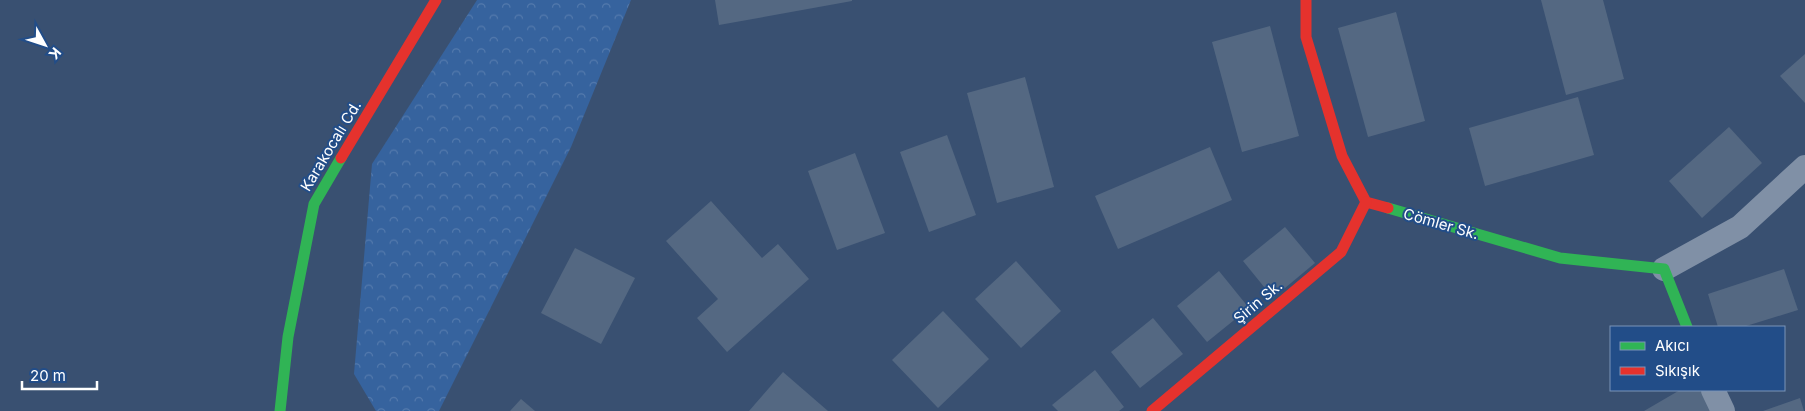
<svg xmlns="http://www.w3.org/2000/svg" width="1805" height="411" font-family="Inter,sans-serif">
<defs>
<pattern id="forest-crowns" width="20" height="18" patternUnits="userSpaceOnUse" patternTransform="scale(1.25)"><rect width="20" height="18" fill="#36639e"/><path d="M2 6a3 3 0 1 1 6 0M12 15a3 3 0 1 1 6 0" fill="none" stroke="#547aad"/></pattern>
</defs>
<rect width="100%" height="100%" fill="#395071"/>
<polygon fill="url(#forest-crowns)" points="477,0 631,0 571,147 439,411 376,411 354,374 372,164"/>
<g fill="#546882">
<polygon points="715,0 852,0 852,1 719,25"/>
<polygon points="1541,0 1603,0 1624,79 1566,95"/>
<polygon points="1396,12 1425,121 1368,137 1338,28"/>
<polygon points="1270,26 1299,136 1242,152 1212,42"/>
<polygon points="1805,54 1805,103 1780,76"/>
<polygon points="1025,77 1054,187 997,203 967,93"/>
<polygon points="1578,97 1594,155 1485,186 1469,128"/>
<polygon points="1729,127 1762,163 1702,218 1669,181"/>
<polygon points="947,135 976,215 929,232 900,152"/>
<polygon points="1210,147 1232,200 1118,249 1095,196"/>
<polygon points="855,153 885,233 837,250 808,171"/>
<polygon points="711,201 762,258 778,244 809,279 727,352 697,318 718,299 666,241"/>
<polygon points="1285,227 1315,263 1273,298 1243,261"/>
<polygon points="575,248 635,278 601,344 541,313"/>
<polygon points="1016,261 1061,311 1021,348 975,299"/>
<polygon points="1784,269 1798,310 1743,327 1718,327 1708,294"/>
<polygon points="1219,271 1249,308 1207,342 1177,306"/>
<polygon points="943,311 989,359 938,408 892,360"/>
<polygon points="1153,318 1183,354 1140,388 1111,352"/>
<polygon points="1095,370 1124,407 1119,411 1058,411 1052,405"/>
<polygon points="783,372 828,411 749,411"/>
<polygon points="1680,390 1701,390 1713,411 1644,411"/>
<polygon points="1800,398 1804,411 1763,411"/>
<polygon points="521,399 535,411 510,411"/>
</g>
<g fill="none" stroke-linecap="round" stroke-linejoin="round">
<g stroke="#8090a6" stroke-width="24">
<polyline points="1664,269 1740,227 1805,167"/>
<polyline points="1713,390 1723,411"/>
</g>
<g stroke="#30b455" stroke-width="11">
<polyline points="1388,208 1560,258 1664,269 1687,327"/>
<polyline points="280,411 288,337 314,204 341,158"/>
</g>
<g stroke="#e5322d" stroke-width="11">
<polyline points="1306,0 1306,37 1342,156 1366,202 1388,208"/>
<polyline points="341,158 436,0"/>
<polyline points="1152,411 1341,252 1366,202"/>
</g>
</g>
<g text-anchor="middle" stroke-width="4" stroke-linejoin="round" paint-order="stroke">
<g font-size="15" fill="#fff" stroke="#224d88">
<text transform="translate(331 146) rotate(-59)" y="5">Karakocalı Cd.</text>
<text transform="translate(1441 224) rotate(16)" y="5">Cömler Sk.</text>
<text transform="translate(1258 302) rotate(-40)" y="5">Şirin Sk.</text>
</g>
</g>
<rect x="1610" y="326" width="175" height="65" fill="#224d88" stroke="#7a94b8"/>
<rect x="1620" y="342" width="25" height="8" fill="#30b455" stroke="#7a94b8"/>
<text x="1655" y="351" font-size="15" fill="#ffffff">Akıcı</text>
<rect x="1620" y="367" width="25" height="8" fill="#e5322d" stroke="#7a94b8"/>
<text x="1655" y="376" font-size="15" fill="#ffffff">Sıkışık</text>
<g transform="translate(45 45) rotate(130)" stroke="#224d88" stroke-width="4" paint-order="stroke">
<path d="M0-4L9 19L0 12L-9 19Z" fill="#ffffff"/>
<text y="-8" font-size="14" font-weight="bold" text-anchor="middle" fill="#ffffff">K</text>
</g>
<path d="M22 381v8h75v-8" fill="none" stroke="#ffffff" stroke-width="2.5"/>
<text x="30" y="381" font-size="15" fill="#ffffff" stroke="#224d88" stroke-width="4" paint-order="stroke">20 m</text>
</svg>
